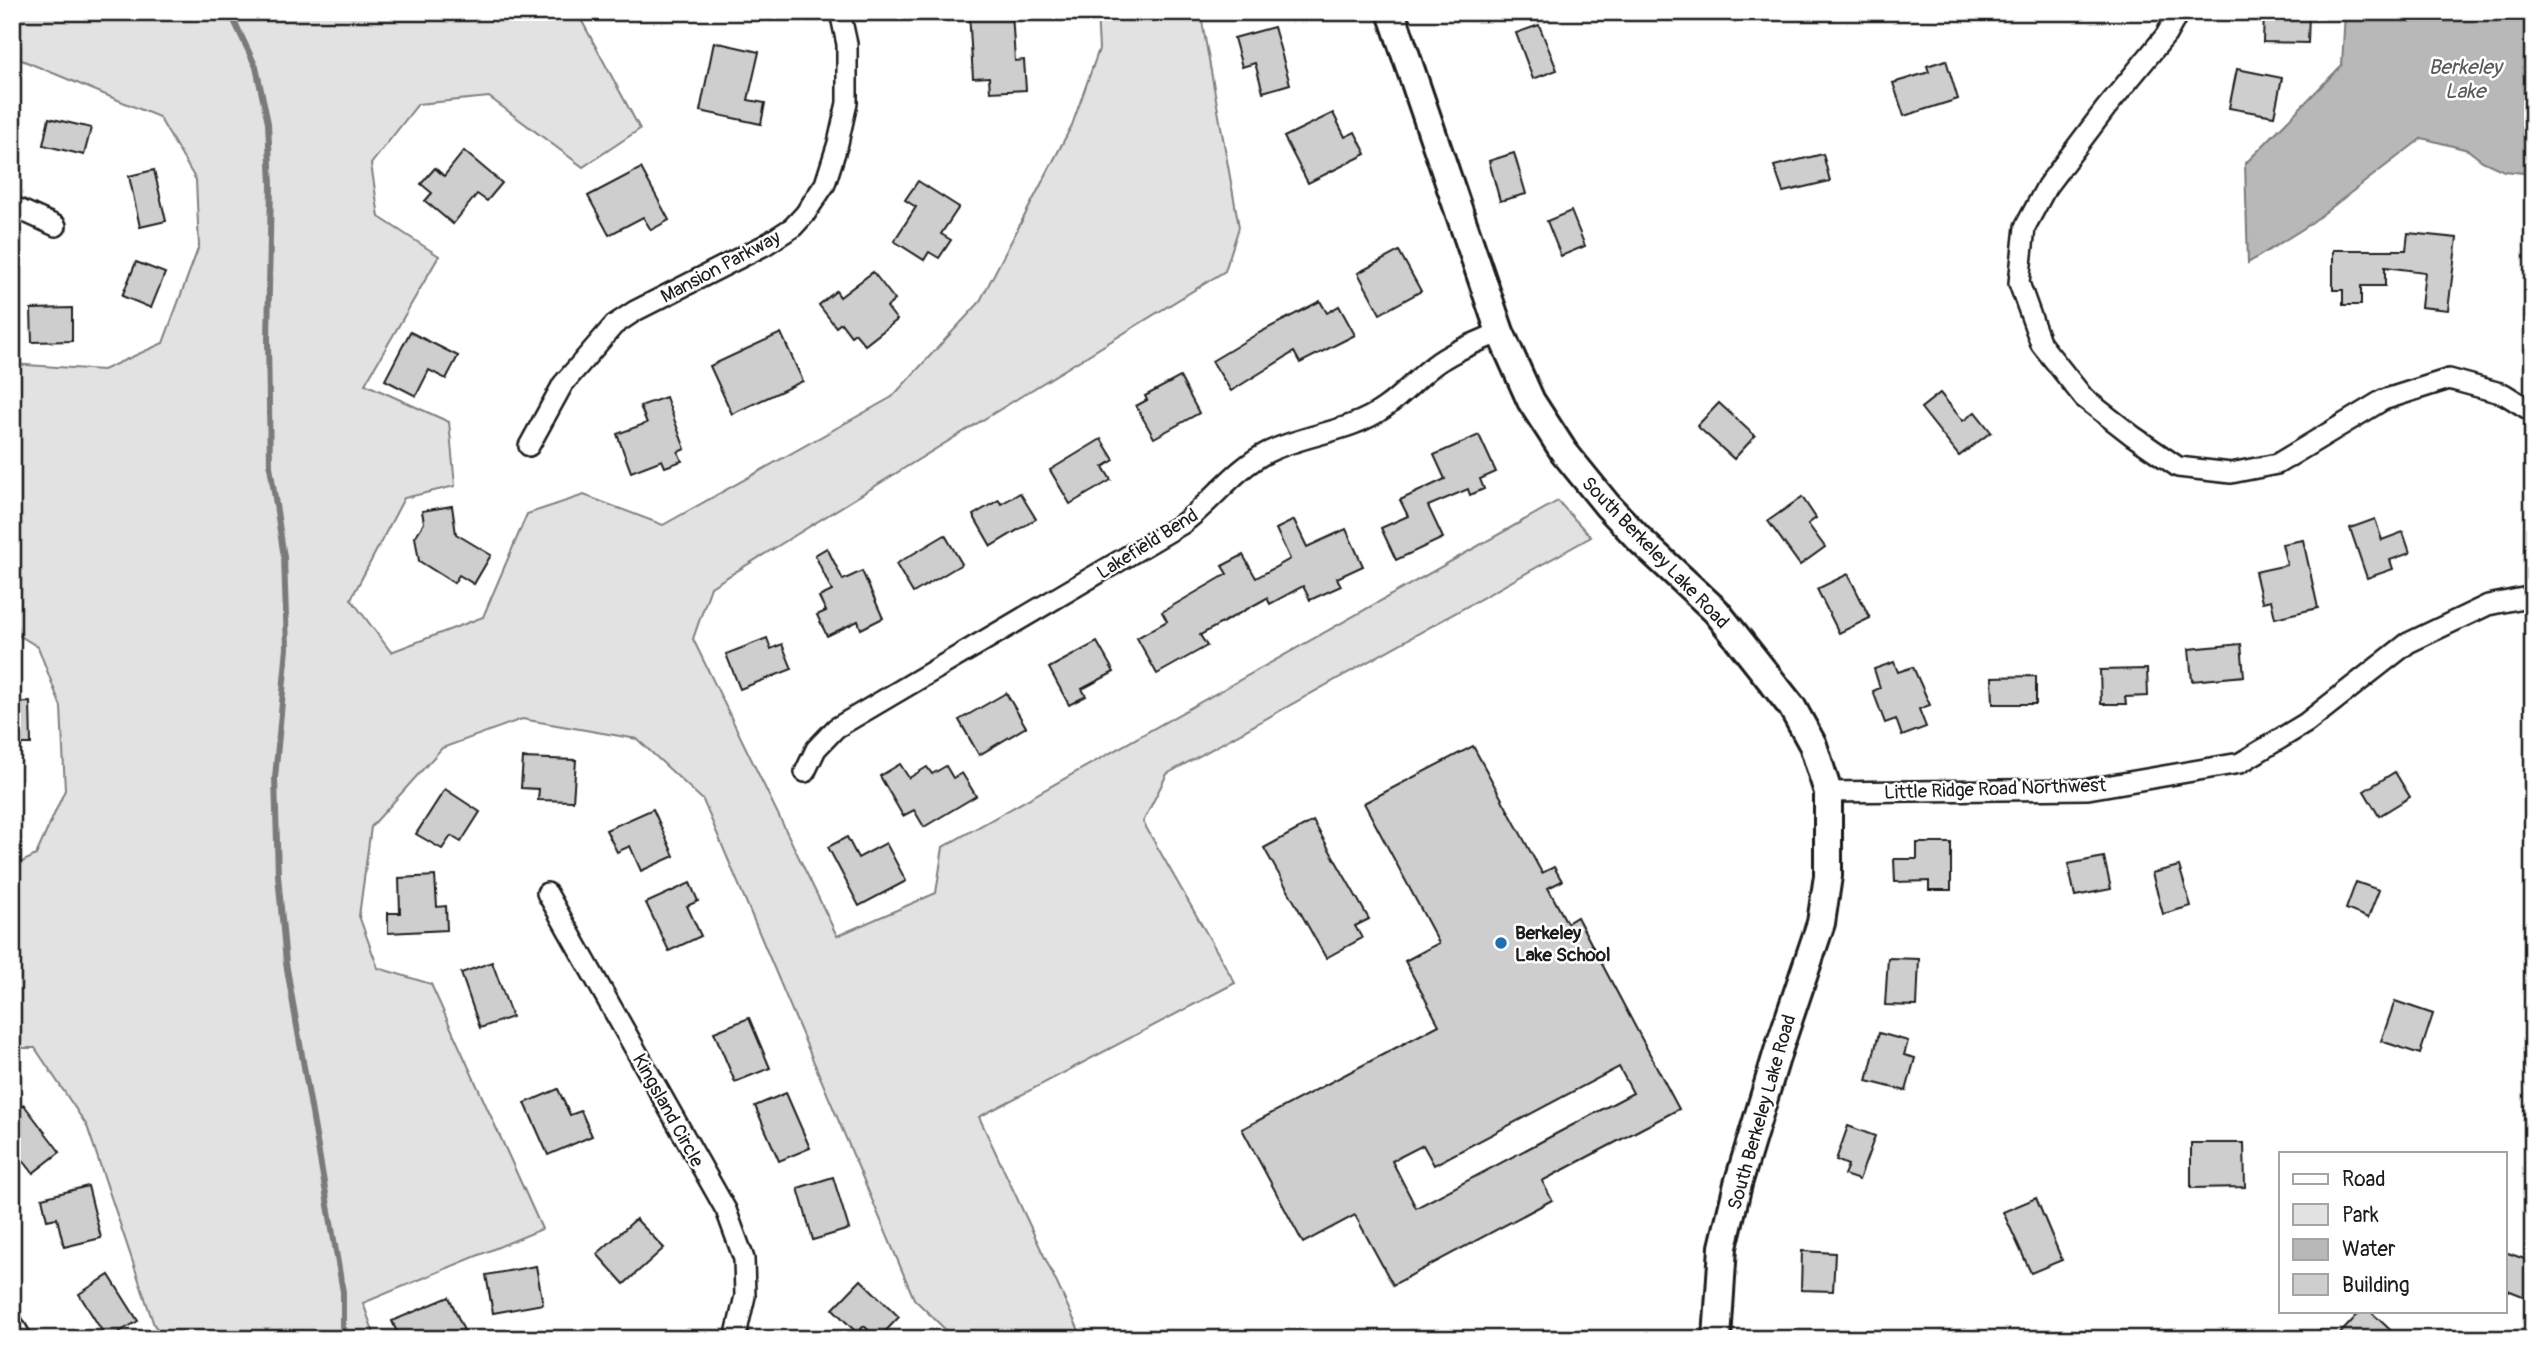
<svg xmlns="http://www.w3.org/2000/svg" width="2545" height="1351" font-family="Pangolin,sans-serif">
<rect width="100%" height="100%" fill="#fff"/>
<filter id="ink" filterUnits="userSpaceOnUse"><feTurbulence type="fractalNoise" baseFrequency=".0143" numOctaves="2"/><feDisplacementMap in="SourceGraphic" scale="14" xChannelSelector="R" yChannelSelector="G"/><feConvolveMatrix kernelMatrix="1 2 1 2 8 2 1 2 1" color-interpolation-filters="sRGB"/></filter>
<g filter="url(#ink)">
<polygon fill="#e2e2e2" stroke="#7f7f7f" stroke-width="2" points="12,12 577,12 640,129 583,167 489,97 418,104 371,164 379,217 439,256 365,384 449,422 455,486 404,498 351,599 391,652 483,617 527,514 584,495 663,525 892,397 979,303 1072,125 1099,49 1097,12 1187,12 1202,21 1239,227 1225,271 711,587 693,639 837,936 936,893 943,847 1558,501 1591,537 1167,774 1143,822 1235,983 979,1117 1083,1339 955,1339 914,1299 703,800 637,739 522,719 442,748 371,827 359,916 378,968 431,984 542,1229 363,1303 376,1339 166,1339 154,1325 87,1126 35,1048 12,1048 12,867 36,855 65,790 61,707 38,647 12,631 12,364 103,370 163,343 199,246 196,180 159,117 12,56"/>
<polygon fill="#b8b8b8" stroke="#7a7a7a" stroke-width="2" points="2345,12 2533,12 2533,174 2504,171 2482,161 2468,150 2422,138 2306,227 2248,263 2245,164 2342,65"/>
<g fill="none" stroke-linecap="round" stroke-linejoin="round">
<polyline stroke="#7a7a7a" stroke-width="6" points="230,12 256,67 268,123 271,185 268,340 270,466 284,557 287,648 275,778 278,875 286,963 343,1292 343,1339"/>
</g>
<g fill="#cecece" stroke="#1c1c1c" stroke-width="2" fill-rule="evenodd">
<polygon points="969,12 1012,12 1015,61 1024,60 1026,90 990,92 989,77 973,78"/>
<polygon points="2264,12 2309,12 2308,43 2263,42"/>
<polygon points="1539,25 1557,70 1533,79 1516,33"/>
<polygon points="1274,27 1290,84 1263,92 1255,63 1242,67 1234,38"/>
<polygon points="714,42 759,52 748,100 765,103 761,124 700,111"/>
<polygon points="1946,60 1958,99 1904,116 1893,83 1929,72 1927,66"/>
<polygon points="2237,69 2282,78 2274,116 2229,108"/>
<polygon points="1333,113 1345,137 1355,132 1366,154 1308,183 1284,137"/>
<polygon points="49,118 91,128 84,155 43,145"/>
<polygon points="464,151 502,183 487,201 477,194 453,224 425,201 432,193 421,184 435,168 444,176"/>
<polygon points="1514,153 1526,194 1500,201 1489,161"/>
<polygon points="1823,154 1830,181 1783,192 1774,166"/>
<polygon points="641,168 669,220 651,230 643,217 609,235 588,196"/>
<polygon points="154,170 166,221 140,227 129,176"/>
<polygon points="918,181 959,207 941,234 951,240 939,258 929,252 924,260 894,241 916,207 905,200"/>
<polygon points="1571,211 1585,246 1561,256 1547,221"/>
<polygon points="2408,233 2457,238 2448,310 2421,307 2425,272 2385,267 2385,286 2361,286 2361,305 2343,305 2343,290 2333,290 2333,250 2406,250"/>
<polygon points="1399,251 1421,291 1380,314 1358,273"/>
<polygon points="136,262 165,273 151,308 122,296"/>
<polygon points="873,272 895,300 887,307 897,320 865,345 855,333 851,336 841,323 836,327 819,305 836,291 840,297"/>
<polygon points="1320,301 1327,313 1339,306 1355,335 1300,363 1294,352 1231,391 1212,361 1257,334"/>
<polygon points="72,308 72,341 32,342 31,309"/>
<polygon points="410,332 458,356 446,379 429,370 416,396 385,380"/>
<polygon points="781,333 803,381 732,414 710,366"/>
<polygon points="1180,377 1199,413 1154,438 1136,406 1147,400 1145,396"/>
<polygon points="1940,393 1963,421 1975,412 1991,432 1959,456 1921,408"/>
<polygon points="666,397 685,449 678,452 682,461 665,467 662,460 631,472 617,434 647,423 640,406"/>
<polygon points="1719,403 1755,436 1734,459 1697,426"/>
<polygon points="1479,435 1496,472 1480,479 1484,489 1470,495 1468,489 1428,506 1443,538 1396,560 1381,528 1408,516 1400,500 1445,479 1434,455"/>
<polygon points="1101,439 1114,460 1103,467 1111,480 1070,504 1050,470"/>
<polygon points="1020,493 1036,519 991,546 973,515 999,500 1001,504"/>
<polygon points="1802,497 1816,518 1808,524 1825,547 1800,565 1768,521"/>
<polygon points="452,506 456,534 491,555 474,584 459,575 454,583 419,561 415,537 424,523 422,511"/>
<polygon points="2375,519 2382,540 2403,532 2410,553 2390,560 2393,569 2367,578 2350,528"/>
<polygon points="1294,520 1307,547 1346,529 1363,566 1337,578 1341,586 1310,600 1303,586 1270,604 1267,598 1200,635 1207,646 1157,674 1137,638 1167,621 1162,612 1227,574 1222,566 1243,555 1256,578 1290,559 1276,529"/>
<polygon points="945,535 962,564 913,593 896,564"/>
<polygon points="2303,540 2318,608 2275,618 2271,600 2262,602 2255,572 2287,565 2282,544"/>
<polygon points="827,548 843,580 862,571 883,618 861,629 858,621 827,636 817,615 826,611 819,597 832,591 815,555"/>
<polygon points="1848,574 1870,618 1839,633 1817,589"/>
<polygon points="767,638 771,649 782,644 792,669 740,689 726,654"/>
<polygon points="1097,642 1114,672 1082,689 1086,696 1069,705 1049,668"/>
<polygon points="2241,644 2244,676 2192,681 2189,649"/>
<polygon points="1894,662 1898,672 1913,667 1930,705 1919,709 1926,727 1902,736 1896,719 1885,723 1873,691 1880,688 1874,669"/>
<polygon points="2147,669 2148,696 2125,697 2126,704 2101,704 2100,670"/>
<polygon points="2036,676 2036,704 1993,704 1992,677"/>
<polygon points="1006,693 1026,727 979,755 959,720"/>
<polygon points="30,702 31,744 12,744 12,703"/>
<path d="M 1473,746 L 1542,873 L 1554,867 L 1562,881 L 1548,888 L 1567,923 L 1577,917 L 1679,1109 L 1542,1181 L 1552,1200 L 1393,1285 L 1355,1215 L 1303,1243 L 1242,1129 L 1439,1025 L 1405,961 L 1439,943 L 1364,803 ZM 1619,1067 L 1633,1093 L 1416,1208 L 1392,1161 L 1423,1145 L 1434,1165 Z"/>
<polygon points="523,758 576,760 573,801 538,800 539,789 521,788"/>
<polygon points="900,764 909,778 927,767 932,774 946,766 953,778 962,773 976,796 924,827 914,810 903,816 880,776"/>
<polygon points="2395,772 2410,797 2379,816 2364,791"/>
<polygon points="445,789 480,812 461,842 451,836 442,849 416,834"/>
<polygon points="653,809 674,856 641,871 630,846 617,852 606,830"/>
<polygon points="1313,821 1369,919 1355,926 1362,938 1326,958 1264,848"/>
<polygon points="847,837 858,858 886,843 906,881 859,906 828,847"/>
<polygon points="1917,843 1951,843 1951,890 1929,890 1929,881 1895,882 1894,859 1917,859"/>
<polygon points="2104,857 2111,889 2075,896 2068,864"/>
<polygon points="2179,866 2191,906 2163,914 2152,873"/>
<polygon points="435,876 437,907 446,906 447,930 388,933 388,913 400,913 399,878"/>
<polygon points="2356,882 2379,890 2368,918 2346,909"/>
<polygon points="690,883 698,901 687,906 701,936 669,951 646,903"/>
<polygon points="1888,958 1919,959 1917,1006 1885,1005"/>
<polygon points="492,962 512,1017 480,1028 461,973"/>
<polygon points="2395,1001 2433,1014 2420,1054 2381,1041"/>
<polygon points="749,1018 770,1068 735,1082 714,1032"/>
<polygon points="1879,1033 1908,1041 1904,1055 1915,1058 1906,1091 1867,1081"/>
<polygon points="558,1089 570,1115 581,1111 592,1136 548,1155 525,1103"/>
<polygon points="786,1093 810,1148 779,1161 755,1106"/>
<polygon points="24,1105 60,1152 33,1173 12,1146 12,1114"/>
<polygon points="1848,1126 1875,1136 1859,1180 1844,1175 1848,1165 1836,1160"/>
<polygon points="2191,1143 2244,1143 2245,1187 2191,1188"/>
<polygon points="833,1177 849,1229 813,1240 798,1188"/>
<polygon points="88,1186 101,1238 64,1247 57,1218 47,1220 42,1198"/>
<polygon points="2036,1198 2062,1260 2031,1273 2003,1212"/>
<polygon points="636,1219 664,1248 624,1284 597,1254"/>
<polygon points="1802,1251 1835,1253 1833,1291 1801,1290"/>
<polygon points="2505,1252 2533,1262 2533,1300 2505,1289"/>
<polygon points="536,1266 543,1304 493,1313 486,1275"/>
<polygon points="109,1275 138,1321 107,1339 79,1294"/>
<polygon points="861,1280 899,1317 878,1339 864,1326 857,1333 833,1309"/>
<polygon points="449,1297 465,1333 452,1339 400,1339 392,1321"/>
<polygon points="2361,1311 2370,1311 2400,1339 2335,1339"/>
</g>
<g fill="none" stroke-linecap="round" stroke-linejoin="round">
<defs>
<g id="street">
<polyline points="2179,12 2166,35 2106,108 2047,186 2025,227 2019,283 2041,344 2084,398 2133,436 2178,467 2231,473 2277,464 2383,400 2449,379 2504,394 2533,412"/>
<polyline points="12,206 56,226"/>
<polyline points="529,446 563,384 614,325 635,311 765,245 793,227 805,214 825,184 838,143 847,103 847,44 840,12"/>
<path d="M 805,772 L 816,749 L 836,728 L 1182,524 C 1212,502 1234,469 1268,452 C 1305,434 1351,432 1384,408 C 1402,396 1416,379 1433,366 C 1452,351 1478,342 1500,332"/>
<polyline points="1828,792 2088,789 2240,763 2306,723 2408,643 2488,605 2533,596"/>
<polyline points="547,893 726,1210 744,1259 745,1296 735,1339"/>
<polyline points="12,1322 22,1339"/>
</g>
<polyline id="secondary" points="1391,12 1500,332 1531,401 1564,452 1607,505 1641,541 1716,611 1792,707 1813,745 1828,792 1828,876 1821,923 1778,1051 1738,1184 1723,1247 1717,1339"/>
</defs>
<use href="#street" stroke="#1c1c1c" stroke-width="24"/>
<use href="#secondary" stroke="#1c1c1c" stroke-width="32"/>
<use href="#street" stroke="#fff" stroke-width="19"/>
<use href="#secondary" stroke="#fff" stroke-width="26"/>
</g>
</g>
<circle fill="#1f6fb2" stroke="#fff" stroke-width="2.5" cx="1501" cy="943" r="7"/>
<g text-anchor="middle" stroke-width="5" stroke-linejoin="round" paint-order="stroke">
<g font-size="19" fill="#1c1c1c" stroke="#fff">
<text transform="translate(720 266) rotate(-28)" y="7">Mansion Parkway</text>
<text transform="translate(1147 543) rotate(-32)" y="7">Lakefield Bend</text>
<text transform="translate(1656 552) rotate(46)" y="7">South Berkeley Lake Road</text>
<text transform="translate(1995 788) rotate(-2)" y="7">Little Ridge Road Northwest</text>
<text transform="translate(669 1110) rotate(61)" y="7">Kingsland Circle</text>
<text transform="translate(1761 1112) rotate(-74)" y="7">South Berkeley Lake Road</text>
</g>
<g font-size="19" font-weight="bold" fill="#1c1c1c" stroke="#fff" text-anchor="start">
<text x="1515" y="939">Berkeley<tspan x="1515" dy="22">Lake School</tspan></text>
</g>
<g font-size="21" font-style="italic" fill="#5a5a5a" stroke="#fff">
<text x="2465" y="74">Berkeley<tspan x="2465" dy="24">Lake</tspan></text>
</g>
</g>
<rect width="2545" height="1351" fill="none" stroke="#fff" stroke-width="42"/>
<rect x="21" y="21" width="2503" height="1309" fill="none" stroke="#1c1c1c" stroke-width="2.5" filter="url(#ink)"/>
<rect x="2279" y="1152" width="228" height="161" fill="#ffffff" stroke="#a4a4a4" stroke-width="2"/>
<rect x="2293" y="1174" width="35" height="10" fill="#ffffff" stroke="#a4a4a4" stroke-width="2"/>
<text x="2342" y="1186" font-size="21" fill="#1c1c1c">Road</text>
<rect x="2293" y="1204" width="35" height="21" fill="#e2e2e2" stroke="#a4a4a4" stroke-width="2"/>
<text x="2342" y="1222" font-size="21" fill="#1c1c1c">Park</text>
<rect x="2293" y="1239" width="35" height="21" fill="#b8b8b8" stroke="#a4a4a4" stroke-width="2"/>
<text x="2342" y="1256" font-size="21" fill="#1c1c1c">Water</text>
<rect x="2293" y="1274" width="35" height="21" fill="#cecece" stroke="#a4a4a4" stroke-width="2"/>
<text x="2342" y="1292" font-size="21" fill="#1c1c1c">Building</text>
</svg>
